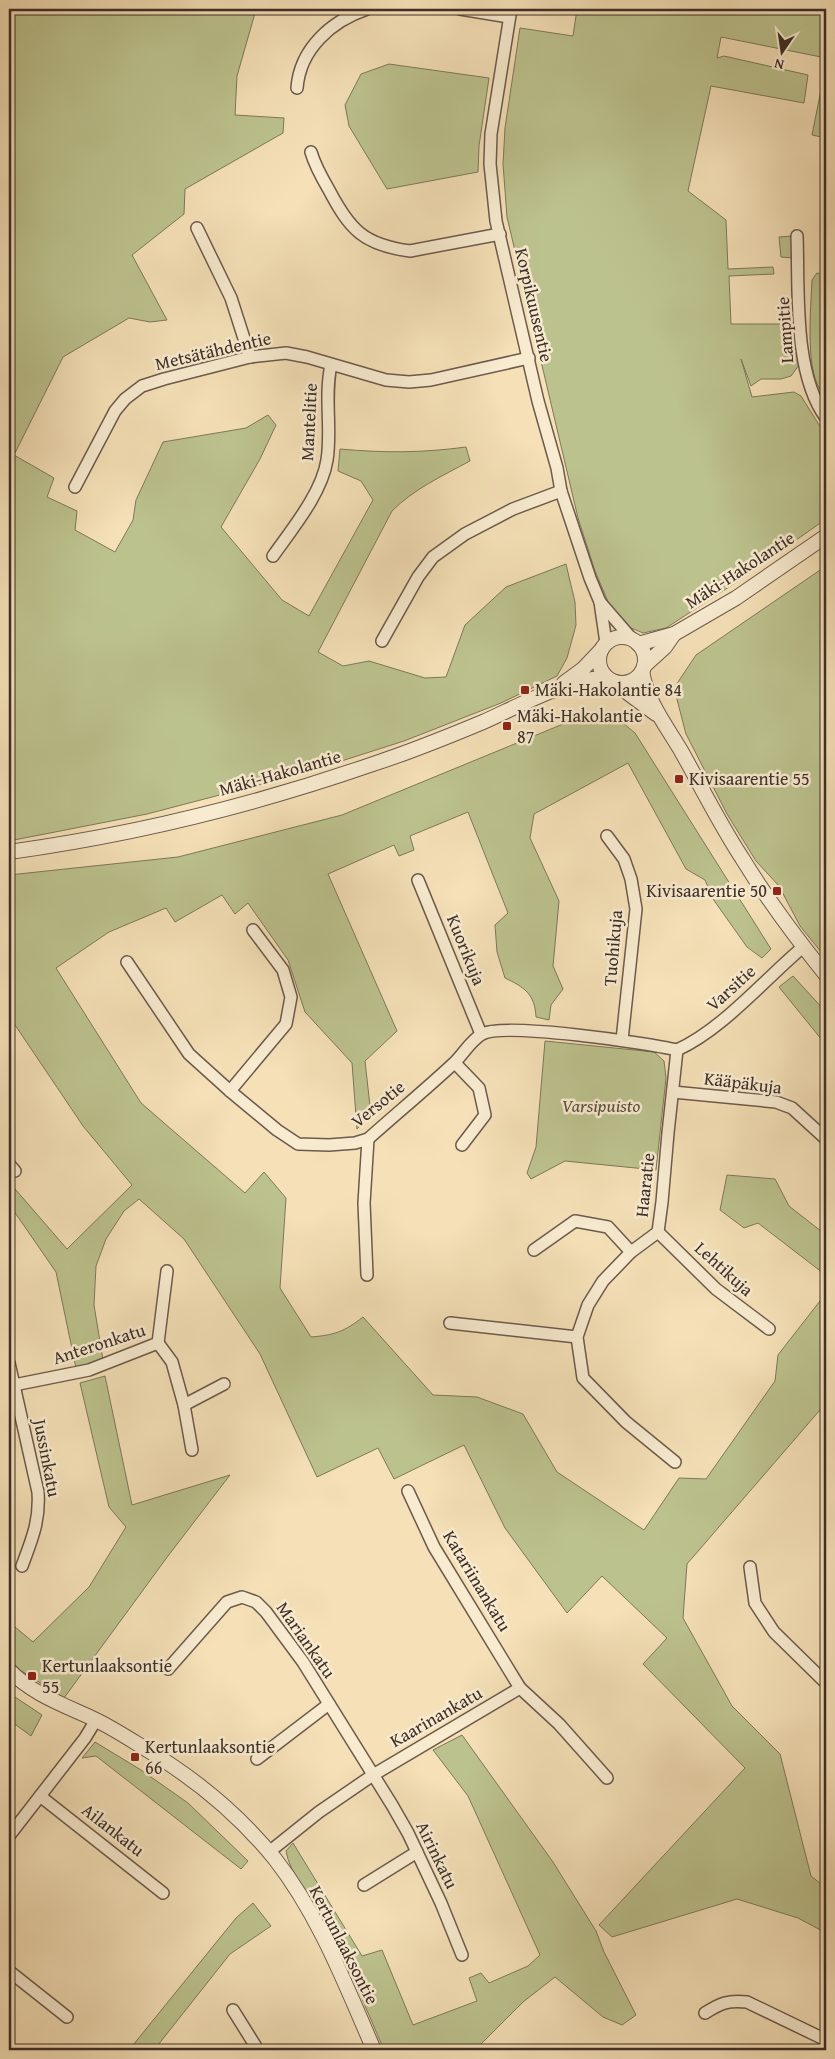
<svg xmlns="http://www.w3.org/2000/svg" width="835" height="2059" font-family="'Gentium Book Plus',serif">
<rect width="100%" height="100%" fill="#f5e0b7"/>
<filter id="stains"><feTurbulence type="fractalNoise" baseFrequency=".004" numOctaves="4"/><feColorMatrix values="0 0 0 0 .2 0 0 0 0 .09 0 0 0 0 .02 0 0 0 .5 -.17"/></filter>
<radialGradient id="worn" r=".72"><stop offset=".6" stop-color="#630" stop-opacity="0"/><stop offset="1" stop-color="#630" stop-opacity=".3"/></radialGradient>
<g fill="#bcc28e" stroke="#7d785b">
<path d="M 9,9 L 258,9 L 255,13 L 237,76 L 235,115 L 284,118 L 283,133 L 185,189 L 184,214 L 132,255 L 167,320 L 150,322 L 129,318 L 63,357 L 14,455 L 54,478 L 47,497 L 77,511 L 75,530 L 115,552 L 133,520 L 136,500 L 163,442 L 246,428 L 268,415 L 276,425 L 260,459 L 221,527 L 282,600 L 309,616 L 373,500 L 361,481 L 338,471 L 340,449 C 384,453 422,453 466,447 L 470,461 C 442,476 414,489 392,511 L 318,652 L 343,666 L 369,661 L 425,678 L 446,677 L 465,625 L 506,587 L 566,564 L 575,602 L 576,625 L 567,658 L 557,676 L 501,703 L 404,741 L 304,773 L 147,814 L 9,841 Z"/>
<polygon points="577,9 826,9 826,58 721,37 717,58 724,56 808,75 804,103 711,86 688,191 726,220 728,269 773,267 774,274 729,276 731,324 795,324 799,365 791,376 781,379 761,379 751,386 741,359 752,397 794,392 801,396 826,436 826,519 735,583 666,628 643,633 629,627 609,604 595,571 578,518 507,217 503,164 505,128 520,28 573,36"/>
<polygon points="389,64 489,78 479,146 478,172 387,189 349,126 345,105 361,74"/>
<polygon points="826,65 826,138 812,135"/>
<polygon points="792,236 794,258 781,257 779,237"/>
<path d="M 817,273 L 826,275 L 826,323 L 823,327 L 826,345 L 826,393 L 824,394 C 804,377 811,306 812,280 Z"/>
<polygon points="826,566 826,633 820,642 826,661 826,958 800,926 779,886 756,861 727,814 686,734 674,688 696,655"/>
<path d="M 605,716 L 623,723 L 635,733 L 771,949 L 762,958 L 747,947 L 713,899 L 705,880 L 686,869 L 628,763 L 534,814 L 530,838 L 559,901 L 553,966 L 563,989 L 551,1005 L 549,1020 L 536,1017 C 535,994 524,987 505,978 L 497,952 L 495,925 L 508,913 L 468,812 L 410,836 L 414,850 L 399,856 L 394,845 L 328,874 L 397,1031 L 365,1061 L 371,1115 L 357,1129 L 352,1063 L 305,1012 L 288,960 L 248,903 L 235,914 L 222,895 L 175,922 L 166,908 L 109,932 L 56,968 L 141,1103 L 245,1193 L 264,1172 L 286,1198 L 280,1288 L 311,1337 C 334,1335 344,1332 363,1317 L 433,1395 L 477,1397 L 523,1414 L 557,1472 L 644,1530 L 679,1478 L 706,1479 L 775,1381 L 778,1355 L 823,1297 L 823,1273 L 758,1223 L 744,1228 L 720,1210 L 727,1175 L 775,1179 L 789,1206 L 826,1235 L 826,1403 L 687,1564 L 683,1618 L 732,1706 L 780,1754 L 811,1876 L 826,1888 L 826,1933 L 798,1918 L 737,1899 L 612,1937 L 599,1925 L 745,1768 L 643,1664 L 667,1638 L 602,1576 L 567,1613 L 505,1528 L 464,1445 L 394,1479 L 378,1448 L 317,1477 L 260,1354 L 184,1239 L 139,1199 L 124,1211 L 106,1239 L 96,1266 L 94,1305 L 103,1360 L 76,1368 L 56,1272 L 9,1204 L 9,1182 L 67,1249 L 132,1185 L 83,1126 L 9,1016 L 9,875 L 178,857 L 342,815 L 568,722 Z"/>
<polygon points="793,976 826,1012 826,1045 779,987"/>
<polygon points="545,1041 654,1052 664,1061 666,1078 656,1170 565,1161 531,1179 527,1173 536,1147"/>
<polygon points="105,1376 132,1505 230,1475 168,1556 64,1698 20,1670 9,1658 9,1622 33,1642 89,1587 126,1527 109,1507 80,1383"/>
<polygon points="9,1693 42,1715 31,1736 16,1725 9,1723"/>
<path d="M 462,1735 L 553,1862 L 596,1931 L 604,1952 L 636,2015 L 622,2025 L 603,2017 L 555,1977 L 523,2002 L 475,2050 L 384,2050 C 364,2004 346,1958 321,1914 C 310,1894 290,1875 286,1851 L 293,1843 L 362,1956 L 382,1950 L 413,2025 L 477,2001 L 469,1978 L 481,1973 L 489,1983 L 528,1966 L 540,1955 L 468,1796 L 433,1750 Z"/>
<polygon points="95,1742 141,1770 188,1803 248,1861 241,1869 96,1756 82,1758"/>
<polygon points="253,1903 271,1926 230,1954 154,2050 129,2050 236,1918"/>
</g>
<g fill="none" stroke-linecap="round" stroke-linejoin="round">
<defs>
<g id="minor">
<polyline points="460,9 509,17"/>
<polyline points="511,9 491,134 490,164 496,221 538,401 557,468 561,491 590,578 600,602 606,643"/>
<path d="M 297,88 C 300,49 331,21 367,9"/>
<path d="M 311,152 C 315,166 322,178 329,190 C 350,230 364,245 410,251 L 500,234"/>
<polyline points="197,228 231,298 250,357"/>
<path d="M 797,236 C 799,290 793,373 826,418"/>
<polyline points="75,487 115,411 125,399 142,386 164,379 250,357 286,353 307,357 386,380 409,382 431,380 529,358"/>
<path d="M 273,556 C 292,529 322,493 327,460 C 332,429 324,397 331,365"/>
<polyline points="600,602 632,639"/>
<polyline points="382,641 418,577 433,557 465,534 513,509 561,491"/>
<polyline points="607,836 624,859 631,879 636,909 622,1040"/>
<polyline points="418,880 481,1034"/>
<path d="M 127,962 L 189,1054 L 230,1091 L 277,1130 L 298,1144 L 329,1145 L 355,1143 L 368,1139 C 396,1114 425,1090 453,1064 C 463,1055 470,1041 482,1034 C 504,1022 647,1043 677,1050"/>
<path d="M 677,1050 C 722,1030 765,979 803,947"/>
<polyline points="455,1063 479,1088 485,1115 462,1145"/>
<polyline points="230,1091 286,1024 291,997 283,970 253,930"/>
<polyline points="673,1092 776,1102 792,1108 826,1139"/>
<polyline points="9,1164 15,1171"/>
<polyline points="658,1232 716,1289 769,1329"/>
<polyline points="534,1250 575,1221 608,1227 631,1252"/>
<polyline points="367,1275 364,1203 368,1139"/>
<polyline points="450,1323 577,1337"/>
<polyline points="158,1343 172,1362 184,1405 224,1384"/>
<path d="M 9,1363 L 38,1492 C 40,1521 32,1539 22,1566"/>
<polyline points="9,1386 89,1370 158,1343 167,1271"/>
<polyline points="184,1405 192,1450"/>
<polyline points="675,1462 626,1422 583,1378 577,1337 588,1305 603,1281 631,1252 658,1232 662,1202 668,1133 677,1050"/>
<polyline points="408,1491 434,1547 520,1688"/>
<polyline points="750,1567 755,1603 774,1632 826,1683"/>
<polyline points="168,1669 227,1602 242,1597 256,1602 266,1612 303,1662 392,1805 408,1833 441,1903 462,1955"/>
<polyline points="257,1759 329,1704"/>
<polyline points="40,1796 163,1893"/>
<polyline points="9,1836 85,1738 96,1720"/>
<polyline points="269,1852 319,1812 373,1775 520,1688 559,1724 607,1778"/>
<polyline points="364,1885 417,1852"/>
<polyline points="9,1971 67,2017"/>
<polyline points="233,2010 258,2050"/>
<path d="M 705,2013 C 721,2003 728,2000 747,2002 L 826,2040"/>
</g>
<g id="tertiary">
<circle cx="622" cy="660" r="23"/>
<polyline points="638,644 674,634 736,598 826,536"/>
<polyline points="644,666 665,647 674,634"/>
<path d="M 642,671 C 647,701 665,724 680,749 C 701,786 719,823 742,858 C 767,899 796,938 826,975"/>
<polyline points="613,682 656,714"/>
<polyline points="564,683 583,669 601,650"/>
<path d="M 9,852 C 132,835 255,805 373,764 C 410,752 447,737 483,722 C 517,707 570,677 607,678"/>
<path d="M 9,1670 C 32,1694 64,1705 94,1719 C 113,1728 131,1740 149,1751 C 197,1780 240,1816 275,1859 C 319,1915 346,1986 374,2050"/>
</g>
</defs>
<use href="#minor" stroke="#6c5a4c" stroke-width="14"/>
<use href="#tertiary" stroke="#6c5a4c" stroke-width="16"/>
<use href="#minor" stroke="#f8ebd0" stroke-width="11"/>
<use href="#tertiary" stroke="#f8ebd0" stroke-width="14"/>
</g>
<g fill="#8f2418" stroke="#f8ebd0" stroke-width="2">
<rect x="520" y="685" width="10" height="10" rx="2.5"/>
<rect x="502" y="721" width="10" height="10" rx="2.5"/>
<rect x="674" y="774" width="10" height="10" rx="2.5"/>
<rect x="772" y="886" width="10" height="10" rx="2.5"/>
<rect x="27" y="1671" width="10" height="10" rx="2.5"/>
<rect x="130" y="1752" width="10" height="10" rx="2.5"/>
</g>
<g text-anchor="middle" stroke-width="5" stroke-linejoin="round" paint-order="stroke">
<g font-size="18" fill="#3e2e28" stroke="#f8ebd0">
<text transform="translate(534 305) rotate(77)" y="6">Korpikuusentie</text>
<text transform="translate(785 330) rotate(-94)" y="6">Lampitie</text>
<text transform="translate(213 351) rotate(-13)" y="6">Metsätähdentie</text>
<text transform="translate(309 422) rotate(-87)" y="6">Mantelitie</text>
<text transform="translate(740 570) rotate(-33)" y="6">Mäki-Hakolantie</text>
<text transform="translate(280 773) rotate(-16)" y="6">Mäki-Hakolantie</text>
<text transform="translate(613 948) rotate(-85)" y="6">Tuohikuja</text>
<text transform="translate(466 950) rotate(68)" y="6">Kuorikuja</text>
<text transform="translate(731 988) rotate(-42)" y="6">Varsitie</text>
<text transform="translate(743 1083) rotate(7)" y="6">Kääpäkuja</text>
<text transform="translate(378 1104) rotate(-39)" y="6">Versotie</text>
<text transform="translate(645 1185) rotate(-84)" y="6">Haaratie</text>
<text transform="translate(724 1269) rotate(42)" y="6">Lehtikuja</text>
<text transform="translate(99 1344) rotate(-18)" y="6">Anteronkatu</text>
<text transform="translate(47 1458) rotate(79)" y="6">Jussinkatu</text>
<text transform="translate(477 1581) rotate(59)" y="6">Katariinankatu</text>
<text transform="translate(306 1640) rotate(55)" y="6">Mariankatu</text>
<text transform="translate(436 1717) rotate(-30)" y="6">Kaarinankatu</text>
<text transform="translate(113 1830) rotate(38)" y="6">Ailankatu</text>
<text transform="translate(437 1855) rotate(64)" y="6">Airinkatu</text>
<text transform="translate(344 1945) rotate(63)" y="6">Kertunlaaksontie</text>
</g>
<g font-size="18" fill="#3e2e28" stroke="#f8ebd0" text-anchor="start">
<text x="535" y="696">Mäki-Hakolantie 84</text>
<text x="517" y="722">Mäki-Hakolantie<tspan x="517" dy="21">87</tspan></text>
<text x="689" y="785">Kivisaarentie 55</text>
<text x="767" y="897" text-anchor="end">Kivisaarentie 50</text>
<text x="42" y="1672">Kertunlaaksontie<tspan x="42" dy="21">55</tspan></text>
<text x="145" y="1753">Kertunlaaksontie<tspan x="145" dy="21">66</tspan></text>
</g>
<g font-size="18" font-style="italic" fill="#574c3c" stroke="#f8ebd0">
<text x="601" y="1112">Varsipuisto</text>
</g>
</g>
<rect width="835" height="2059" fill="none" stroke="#f5e0b7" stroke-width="30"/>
<rect x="10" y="10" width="815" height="2039" fill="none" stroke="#3e2e28" stroke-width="2.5"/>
<rect x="15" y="15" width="805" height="2029" fill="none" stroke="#3e2e28"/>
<g transform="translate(782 52) rotate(193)" stroke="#f8ebd0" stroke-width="4" paint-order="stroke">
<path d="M0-4L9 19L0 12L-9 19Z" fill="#3e2e28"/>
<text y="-8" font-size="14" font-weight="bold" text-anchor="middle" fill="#3e2e28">N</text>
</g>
<rect width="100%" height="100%" filter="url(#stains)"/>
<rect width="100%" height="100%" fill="url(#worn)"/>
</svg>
